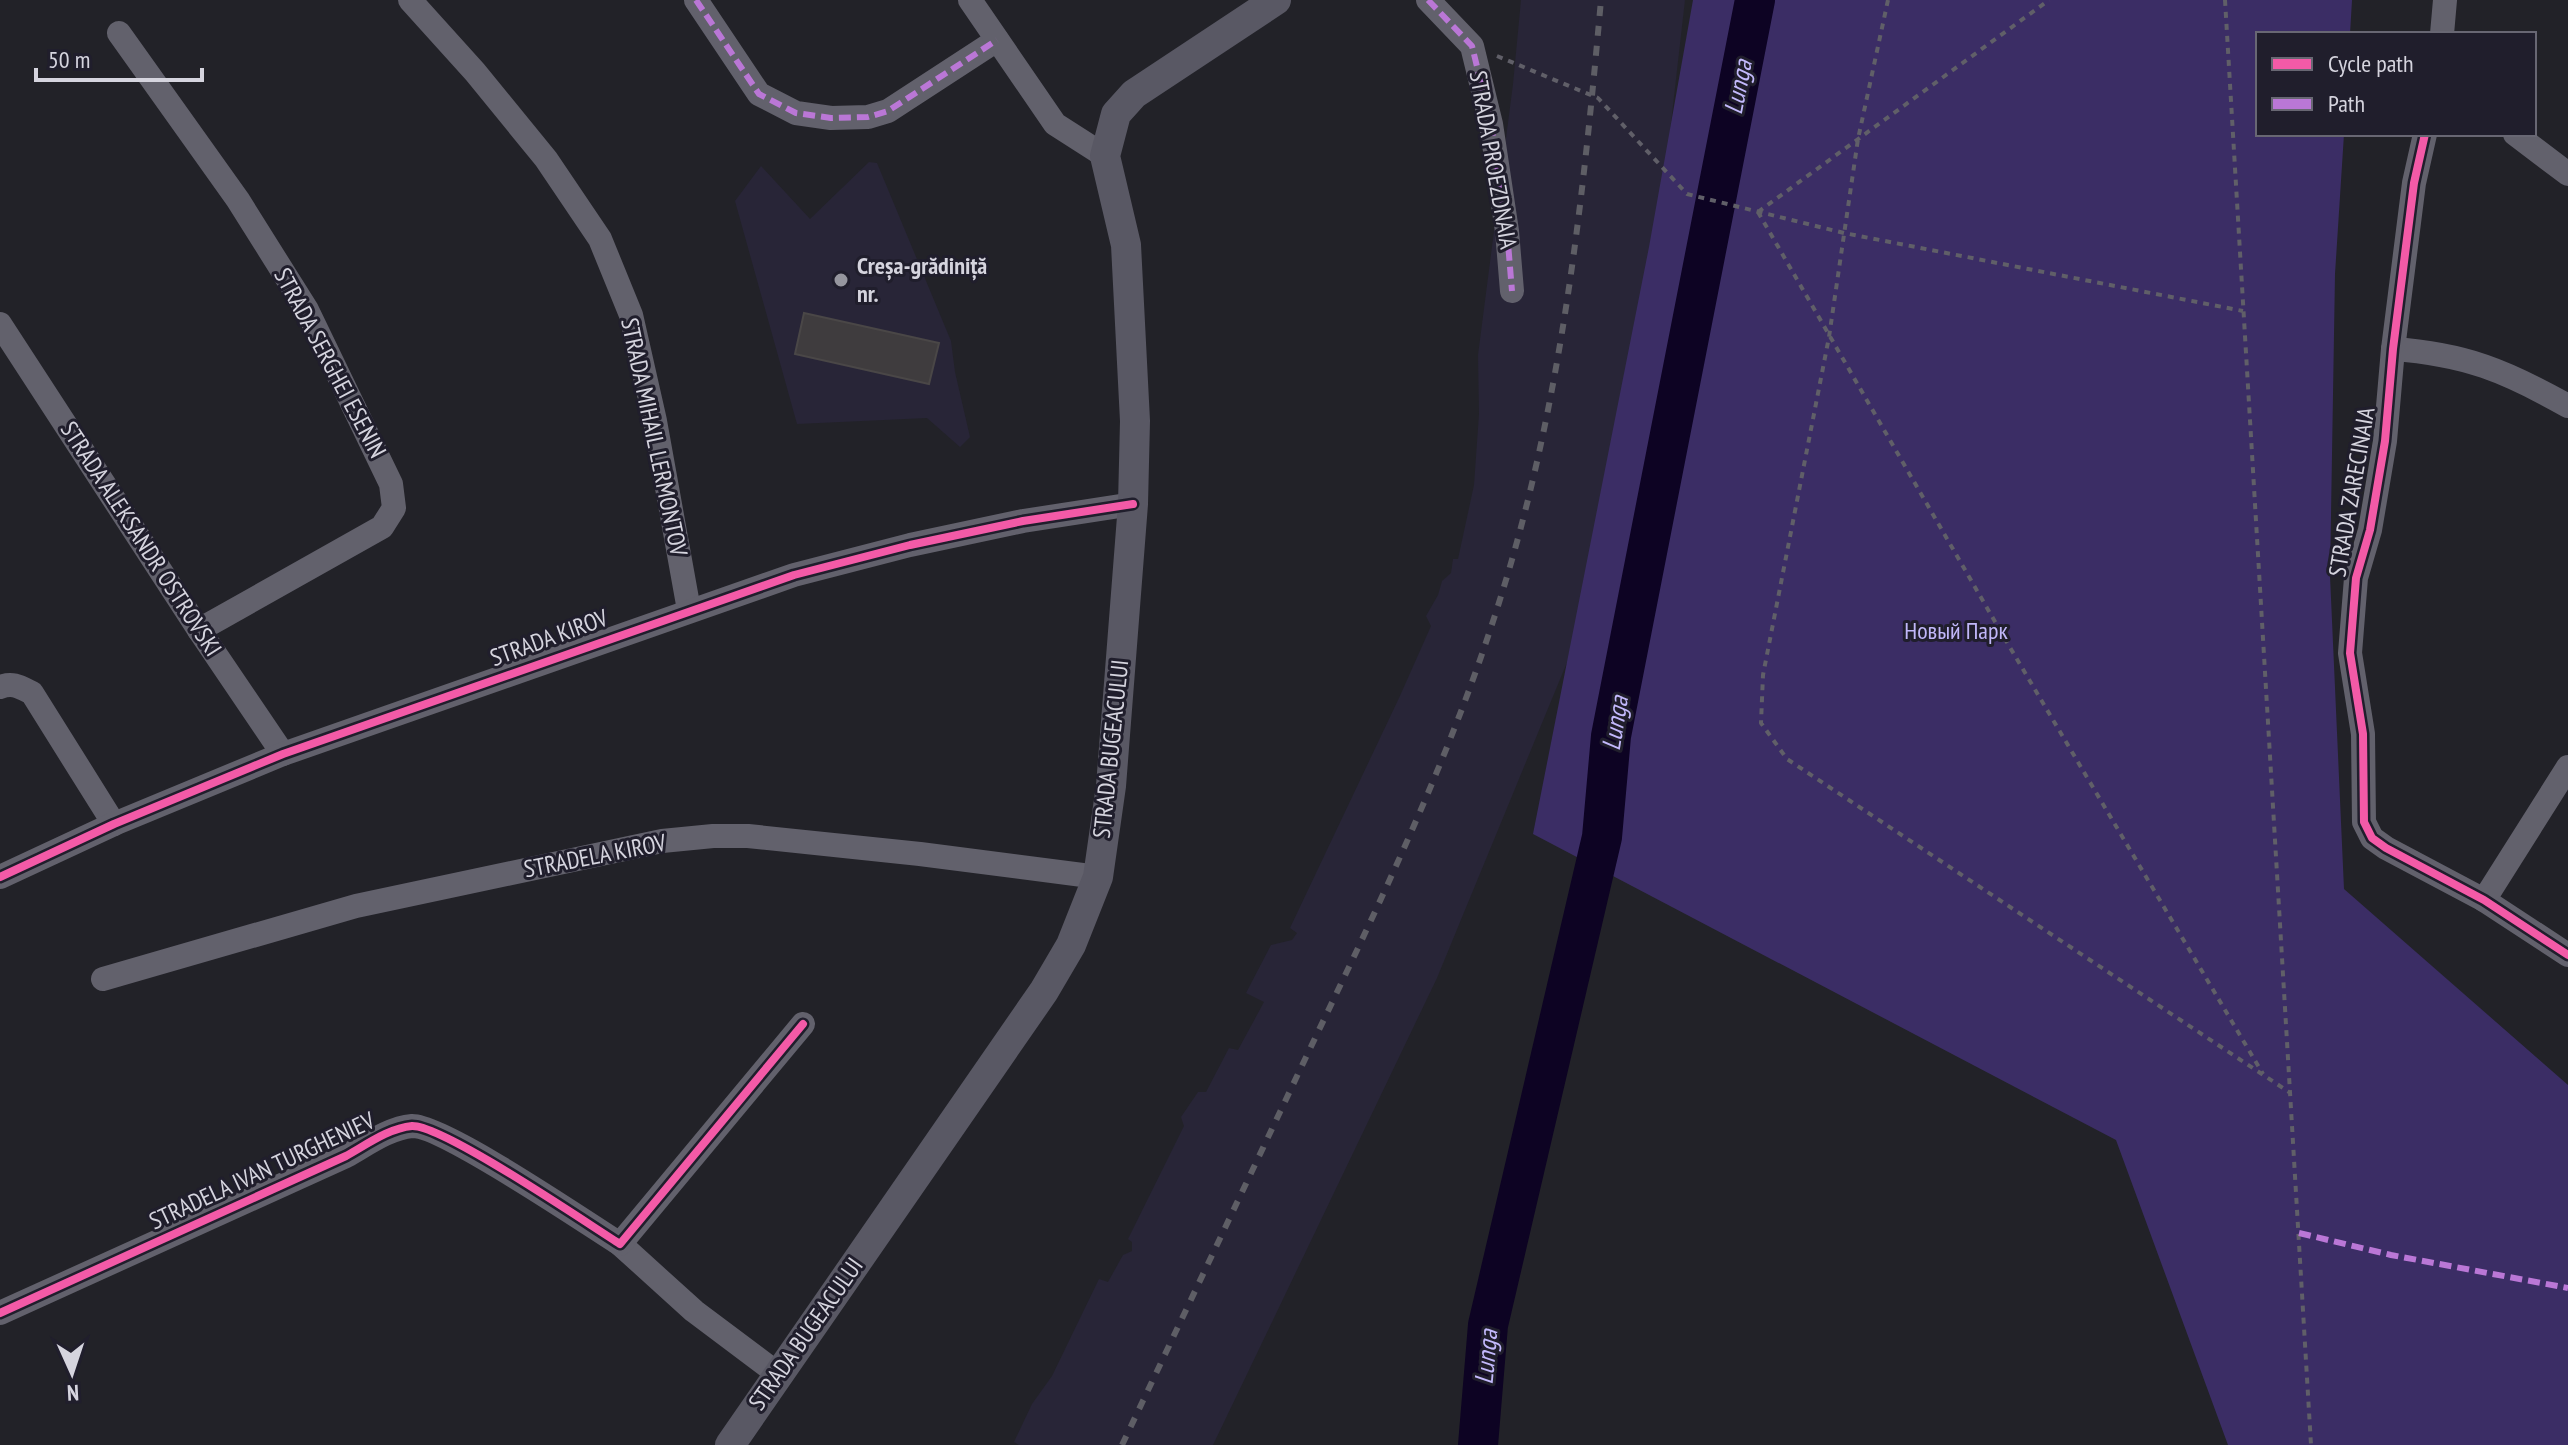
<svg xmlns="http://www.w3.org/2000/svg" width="2568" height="1445" font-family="'PT Sans Narrow',sans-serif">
<rect width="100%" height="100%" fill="#222228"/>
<g fill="#282537">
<polygon points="1521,0 1685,0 1648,325 1582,626 1437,978 1213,1445 1019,1445 1014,1442 1032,1404 1052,1376 1099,1279 1108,1282 1123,1255 1132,1251 1132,1242 1128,1239 1184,1126 1181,1117 1198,1092 1206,1092 1229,1048 1238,1050 1264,1002 1246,993 1271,945 1292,940 1297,933 1290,928 1399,698 1431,626 1426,616 1438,595 1442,581 1451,573 1453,559 1458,559 1474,485 1479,414 1478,355 1513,84"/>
<polygon points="869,162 877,163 951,341 955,372 970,437 960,447 927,418 797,424 735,201 761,166 810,219"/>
</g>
<polygon fill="#3b2d65" points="1693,0 2352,0 2350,34 2258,34 2258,134 2344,134 2335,274 2330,576 2344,889 2568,1085 2568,1445 2228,1445 2116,1140 1533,834 1649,247"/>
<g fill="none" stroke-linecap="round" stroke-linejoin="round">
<polyline stroke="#0d0323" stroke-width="40" points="1478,1445 1488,1325 1602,837 1611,736 1755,0"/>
</g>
<polygon fill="#3f3c3e" stroke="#4a4747" stroke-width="2" points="804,313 939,343 929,384 795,354"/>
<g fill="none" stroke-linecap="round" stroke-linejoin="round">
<g stroke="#605f68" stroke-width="4" stroke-dasharray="6 6" stroke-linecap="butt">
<polyline points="1888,0 1858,139 1829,337 1763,675 1761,723 1787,759 2289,1092"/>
<polyline points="2225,0 2311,1445"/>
<polyline points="1497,56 1598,98 1687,194 1844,233 2243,311"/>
<polyline points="1758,212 2005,639 2263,1074"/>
<polyline points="1758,212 2049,0"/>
</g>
<g stroke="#62616c" stroke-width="24">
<polyline points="410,0 475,72 546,159 600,239 631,315 655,421 689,610"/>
<polyline points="696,0 759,94 796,113 831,118 868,117 888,111 997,40"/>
<polyline points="970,0 1055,124 1105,156"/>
<polyline points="1428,0 1472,46 1491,124 1507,231 1512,291"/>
<polyline points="119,33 238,200 307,310 391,484 394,508 382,527 199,630"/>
<polyline points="2442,34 2445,0"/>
<polyline points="2425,134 2414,183 2393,349 2385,441 2370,530 2356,578 2350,653 2363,734 2364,822 2372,838 2386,848 2484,900 2568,955"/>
<polyline points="2515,134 2568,174"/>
<polyline points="0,324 199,630 283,754"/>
<path d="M 2393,349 C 2465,354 2506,371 2568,406"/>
<path d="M 0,687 C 13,682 20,687 32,693 L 114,824"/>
<polyline points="0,877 114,824 283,754 794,575 910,545 1023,521 1133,504"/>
<polyline points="2484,900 2568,767"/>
<polyline points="103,979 356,906 662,841 713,836 748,836 920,854 1098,877"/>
<polyline points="620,1244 694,1311 778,1374"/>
<path d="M 0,1313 L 346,1156 C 366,1145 389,1128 412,1126 C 443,1125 585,1222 620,1244 L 803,1024"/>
</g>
<polyline stroke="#595864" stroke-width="30" points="730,1445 1044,991 1071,945 1098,877 1111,786 1133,504 1135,421 1126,245 1105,156 1116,114 1134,94 1276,0"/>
<path stroke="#5e5e65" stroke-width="6" stroke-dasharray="10 10" stroke-linecap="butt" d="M 1122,1445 C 1187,1308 1252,1171 1317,1034 C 1386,890 1455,746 1502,593 C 1562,400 1583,200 1601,0"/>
<g stroke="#ba77d6" stroke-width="6" stroke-dasharray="12 6" stroke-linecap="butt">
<polyline points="696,0 759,94 796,113 831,118 868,117 888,111 997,40"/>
<polyline points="1428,0 1472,46 1491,124 1507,231 1512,291"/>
<polyline points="2299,1233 2391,1255 2568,1288"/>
</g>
<defs>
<g id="cycleway">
<polyline points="2425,134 2414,183 2393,349 2385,441 2370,530 2356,578 2350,653 2363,734 2364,822 2372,838 2386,848 2484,900 2568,955"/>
<polyline points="0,877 114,824 283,754 794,575 910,545 1023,521 1133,504"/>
<path d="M 0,1313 L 346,1156 C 366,1145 389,1128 412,1126 C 443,1125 585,1222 620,1244 L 803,1024"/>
</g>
</defs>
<use href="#cycleway" stroke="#201e2c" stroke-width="13"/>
<use href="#cycleway" stroke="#f35aa7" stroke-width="8"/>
</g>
<circle fill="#96969e" stroke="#201e2c" stroke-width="3" cx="841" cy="280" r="8"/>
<g text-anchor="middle" stroke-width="6" stroke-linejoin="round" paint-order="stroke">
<g font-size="24" fill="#d5d4de" stroke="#201e2c">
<text transform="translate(1493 160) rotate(80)" y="8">STRADA PROEZDNAIA</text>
<text transform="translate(330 363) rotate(62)" y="8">STRADA SERGHEI ESENIN</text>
<text transform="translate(654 437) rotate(78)" y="8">STRADA MIHAIL LERMONTOV</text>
<text transform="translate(2352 492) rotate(-80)" y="8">STRADA ZARECINAIA</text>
<text transform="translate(141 539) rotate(57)" y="8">STRADA ALEKSANDR OSTROVSKI</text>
<text transform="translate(549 638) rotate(-20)" y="8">STRADA KIROV</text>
<text transform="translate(1111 749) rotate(-84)" y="8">STRADA BUGEACULUI</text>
<text transform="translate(595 856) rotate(-11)" y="8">STRADELA KIROV</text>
<text transform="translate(262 1171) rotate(-25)" y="8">STRADELA IVAN TURGHENIEV</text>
<text transform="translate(806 1334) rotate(-55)" y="8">STRADA BUGEACULUI</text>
</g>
<g font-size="24" font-weight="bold" fill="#d5d4de" stroke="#201e2c" text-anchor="start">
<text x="857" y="274">Creșa-grădiniță<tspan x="857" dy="28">nr.</tspan></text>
</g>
<g font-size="24" fill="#c1b7f9" stroke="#201e2c">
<text x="1956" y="639">Новый Парк</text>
</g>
<g font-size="26" font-style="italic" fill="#c3b9fc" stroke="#201e2c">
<text transform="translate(1738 87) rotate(-79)" y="9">Lunga</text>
<text transform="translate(1615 723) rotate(-81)" y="9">Lunga</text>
<text transform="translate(1486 1357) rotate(-85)" y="9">Lunga</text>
</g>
</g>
<rect x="2256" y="32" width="280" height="104" fill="#201e2c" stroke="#686773" stroke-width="2"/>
<rect x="2272" y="58" width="40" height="12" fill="#f35aa7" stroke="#686773" stroke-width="2"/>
<text x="2328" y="72" font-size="24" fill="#d5d4de">Cycle path</text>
<rect x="2272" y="98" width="40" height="12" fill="#ba77d6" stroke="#686773" stroke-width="2"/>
<text x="2328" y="112" font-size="24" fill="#d5d4de">Path</text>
<g transform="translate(72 1373) rotate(177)" stroke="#201e2c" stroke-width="6" paint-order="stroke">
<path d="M0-6L14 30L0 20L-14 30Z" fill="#d5d4de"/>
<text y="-12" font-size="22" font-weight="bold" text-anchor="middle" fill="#d5d4de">N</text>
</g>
<path d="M36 68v12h166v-12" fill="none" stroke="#d5d4de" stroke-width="4"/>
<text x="48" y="68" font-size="24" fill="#d5d4de" stroke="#201e2c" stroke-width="6" paint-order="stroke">50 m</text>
</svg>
